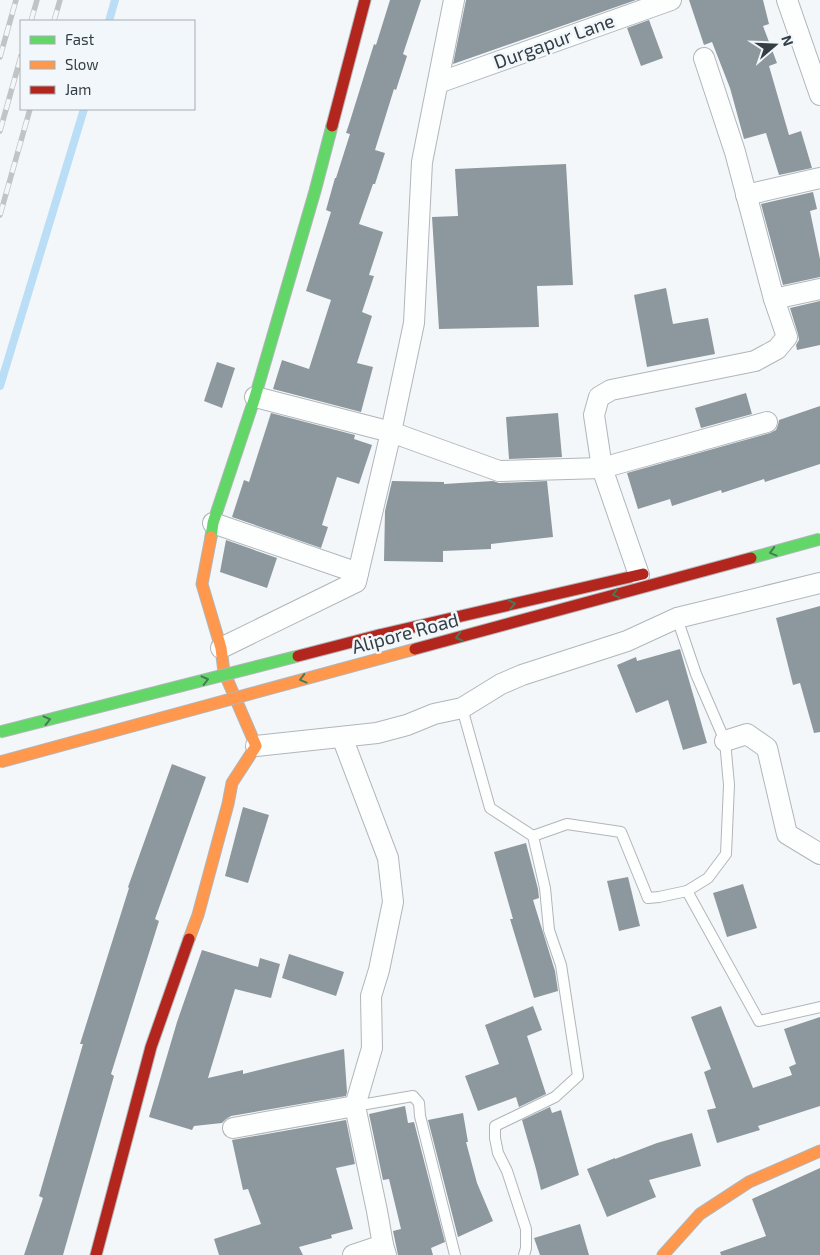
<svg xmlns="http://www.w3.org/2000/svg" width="820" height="1255" font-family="'Exo 2',sans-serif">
<rect width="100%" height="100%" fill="#f4f7f9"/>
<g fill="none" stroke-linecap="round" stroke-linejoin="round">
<g stroke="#b9def6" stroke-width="8">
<polyline points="109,21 115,0"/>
<polyline points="0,386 84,109"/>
</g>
</g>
<g fill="#8d989e">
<polygon points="390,0 421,0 403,54 407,56 396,90 394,89 375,150 385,153 375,184 373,184 359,224 383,232 369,275 374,276 362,312 372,316 357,363 373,367 361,412 273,389 282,360 309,369 331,300 306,291 331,212 326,210 335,178 336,178 350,134 346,133 350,121 374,44 376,45"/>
<polygon points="466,0 636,0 453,64"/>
<polygon points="689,0 763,0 769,24 763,26 777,63 769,66 789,135 801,131 812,168 779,175 766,133 744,139 730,88 712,42 704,45"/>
<polygon points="649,20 663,58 641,66 627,28"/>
<polygon points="566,164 573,285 537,286 539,327 439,329 432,217 458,216 455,169"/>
<polygon points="813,192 817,209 810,211 820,259 820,277 783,285 761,204"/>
<polygon points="666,288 673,324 708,318 715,354 647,367 634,295"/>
<polygon points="820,301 820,345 797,350 796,345 799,340 798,334 790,308"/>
<polygon points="217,362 235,368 222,408 204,401"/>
<polygon points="746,393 752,414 701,428 695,408"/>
<polygon points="820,406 820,464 765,482 764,479 722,493 721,490 672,506 670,499 638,509 627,473 770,433 776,430 778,425 779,420"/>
<polygon points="271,413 355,435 354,439 372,445 359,484 337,477 322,525 328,527 321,548 232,517 244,480 249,482"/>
<polygon points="558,413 562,457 509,459 506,417"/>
<polygon points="392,481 444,482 444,484 493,481 499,483 547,481 553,537 491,544 491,549 443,551 443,562 384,561 385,511"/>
<polygon points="226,540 277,558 267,588 220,572"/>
<polygon points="820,606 820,732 814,733 800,683 793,685 776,618"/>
<polygon points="680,649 707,743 683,750 668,700 636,713 617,665 636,657 637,661"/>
<polygon points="172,764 206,777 155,919 159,921 111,1074 114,1076 63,1255 24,1255 43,1198 39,1196 83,1044 80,1044 129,888 128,887"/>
<polygon points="243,807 269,815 248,883 225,876"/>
<polygon points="526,843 538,889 539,898 533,900 555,971 558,991 534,998 510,919 513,919 494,852"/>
<polygon points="628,877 640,926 619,931 607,881"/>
<polygon points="743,884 757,928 727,937 713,893"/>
<polygon points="202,950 258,967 260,958 280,964 271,998 235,989 208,1078 243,1070 243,1074 344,1049 347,1092 346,1096 231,1116 226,1119 222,1123 194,1126 192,1130 149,1117 177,1022"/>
<polygon points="289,954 344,972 336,996 282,978"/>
<polygon points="533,1006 542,1030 527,1036 546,1094 519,1107 516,1097 478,1111 465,1076 499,1064 485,1025"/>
<polygon points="721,1006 753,1088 792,1075 789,1067 796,1064 784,1029 820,1017 820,1106 758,1126 760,1130 717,1143 707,1110 716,1108 704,1072 711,1069 691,1017"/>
<polygon points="405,1106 408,1123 414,1122 445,1242 431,1248 433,1255 398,1255 393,1231 401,1229 389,1179 383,1180 369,1114"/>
<polygon points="550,1107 552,1113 561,1110 579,1175 541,1190 536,1169 522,1120"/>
<polygon points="463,1113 468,1142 466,1142 477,1183 493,1221 458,1237 428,1120"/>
<polygon points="346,1120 355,1164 336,1168 353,1229 331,1235 332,1238 299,1247 303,1255 219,1255 214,1239 261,1224 248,1189 243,1190 232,1140"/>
<polygon points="692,1133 701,1166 649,1180 656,1197 607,1217 587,1169 615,1158 615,1159 657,1143"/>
<polygon points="820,1168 820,1255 721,1255 720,1252 766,1236 752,1199"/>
<polygon points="580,1224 589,1255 540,1255 534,1238"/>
</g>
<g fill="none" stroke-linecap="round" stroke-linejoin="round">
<defs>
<g id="lane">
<polyline points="677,618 696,674 725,741 729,785 726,854 708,878 687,891 759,1021 820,1007"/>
<polyline points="462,708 490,808 533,836 545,888 549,930 561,965 578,1076 555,1097 495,1126 495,1138 498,1153 507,1171 526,1229 526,1248 524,1255"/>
<polyline points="533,836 567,824 621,832 648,898 659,897 687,891"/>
<polyline points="355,1106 413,1096 419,1103 420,1116 455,1255"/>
</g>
<g id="street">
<polyline points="787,0 820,95"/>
<polyline points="438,83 671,0"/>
<polyline points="746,195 820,178"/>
<polyline points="774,299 820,289"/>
<polyline points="255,397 391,432 499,471 602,468 767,422"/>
<polyline points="213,523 358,573"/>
<polyline points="639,575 602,468 594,415 599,397 611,390 755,361 777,349 787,337 774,299 735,152 704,58"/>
<polyline points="221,648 356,582 391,432 414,323 422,162 454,0"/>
<polyline points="342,737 388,858 393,902 379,970 371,996 372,1048 355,1106 377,1211 383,1245 386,1255"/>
<polyline points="725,741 747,734 767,748 787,834 820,854"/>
<polyline points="256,746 377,733 407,725 434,714 462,708 501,684 522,675 627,641 677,618 820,583"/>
<polyline points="233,1128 355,1106"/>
<polyline points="353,1255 383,1245"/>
</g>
<polyline id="fast" points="211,537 213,523 255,397 315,191 332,126"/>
<g id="slow">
<polyline points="189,939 198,915 228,804 232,783 256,746 224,672 221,648 202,584 211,537"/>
<polyline points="663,1255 700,1214 749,1182 820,1151"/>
</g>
<g id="jam">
<polyline points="332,126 365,0"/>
<polyline points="379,635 643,574"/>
<polyline points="96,1255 151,1047 189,939"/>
</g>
</defs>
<use href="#lane" stroke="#b0b6ba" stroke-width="12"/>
<use href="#street" stroke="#b0b6ba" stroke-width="22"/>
<use href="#fast" stroke="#b0b6ba" stroke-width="13"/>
<use href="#slow" stroke="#b0b6ba" stroke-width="13"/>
<use href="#jam" stroke="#b0b6ba" stroke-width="13"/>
<use href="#lane" stroke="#fdfefe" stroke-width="10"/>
<use href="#street" stroke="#fdfefe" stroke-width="20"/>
<use href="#fast" stroke="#63d668" stroke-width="11"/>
<use href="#slow" stroke="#ff974d" stroke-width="11"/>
<use href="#jam" stroke="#b3261e" stroke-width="11"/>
<defs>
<g id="rail">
<polyline points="31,21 37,0"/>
<polyline points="54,21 60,0"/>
<polyline points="0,57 16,0"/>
<polyline points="0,131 21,56"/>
<polyline points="0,215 30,109"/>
</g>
</defs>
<use href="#rail" stroke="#c2c3c4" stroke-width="5.5"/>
<use href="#rail" stroke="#f2f7fb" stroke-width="4" stroke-dasharray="11" stroke-linecap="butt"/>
<defs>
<g id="fast-bridge">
<polyline points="751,558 820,539"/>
<polyline points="0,732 298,656"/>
</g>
<polyline id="slow-bridge" points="0,762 415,649"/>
<g id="jam-bridge">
<polyline points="415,649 751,558"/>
<polyline points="298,656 379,635"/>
</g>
</defs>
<use href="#fast-bridge" stroke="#b0b6ba" stroke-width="13" stroke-linecap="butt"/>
<use href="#slow-bridge" stroke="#b0b6ba" stroke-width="13" stroke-linecap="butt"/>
<use href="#jam-bridge" stroke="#b0b6ba" stroke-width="13" stroke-linecap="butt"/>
<use href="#fast-bridge" stroke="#63d668" stroke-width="11"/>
<use href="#slow-bridge" stroke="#ff974d" stroke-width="11"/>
<use href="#jam-bridge" stroke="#b3261e" stroke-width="11"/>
</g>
<defs><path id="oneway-chevron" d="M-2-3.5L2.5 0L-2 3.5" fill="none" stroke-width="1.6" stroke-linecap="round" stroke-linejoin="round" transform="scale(1.25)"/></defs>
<g stroke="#467b53">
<use href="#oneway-chevron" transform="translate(773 552) rotate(165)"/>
<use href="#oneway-chevron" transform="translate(616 594) rotate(165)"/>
<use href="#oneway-chevron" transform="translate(512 604) rotate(-13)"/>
<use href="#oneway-chevron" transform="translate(459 637) rotate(165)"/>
<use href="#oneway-chevron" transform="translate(303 679) rotate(165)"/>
<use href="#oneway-chevron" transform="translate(205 680) rotate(-14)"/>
<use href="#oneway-chevron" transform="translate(47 720) rotate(-14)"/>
</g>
<g text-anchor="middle" stroke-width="5" stroke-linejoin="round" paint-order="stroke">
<g font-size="19" fill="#333e45" stroke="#f2f7fb">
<text transform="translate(554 41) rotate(-20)" y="7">Durgapur Lane</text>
<text transform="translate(405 633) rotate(-15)" y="7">Alipore Road</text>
</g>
</g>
<rect x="20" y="20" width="175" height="90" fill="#f2f7fb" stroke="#a6adb2"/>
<rect x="30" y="36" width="25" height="8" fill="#63d668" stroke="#a6adb2"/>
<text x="65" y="45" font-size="15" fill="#333e45">Fast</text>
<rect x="30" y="61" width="25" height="8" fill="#ff974d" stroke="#a6adb2"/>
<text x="65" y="70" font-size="15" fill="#333e45">Slow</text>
<rect x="30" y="86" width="25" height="8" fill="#b3261e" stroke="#a6adb2"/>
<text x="65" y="95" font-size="15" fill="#333e45">Jam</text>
<g transform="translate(775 45) rotate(71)" stroke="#f2f7fb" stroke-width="4" paint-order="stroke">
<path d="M0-4L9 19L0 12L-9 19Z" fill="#333e45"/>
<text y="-8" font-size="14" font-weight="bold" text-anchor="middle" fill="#333e45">N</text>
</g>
</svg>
